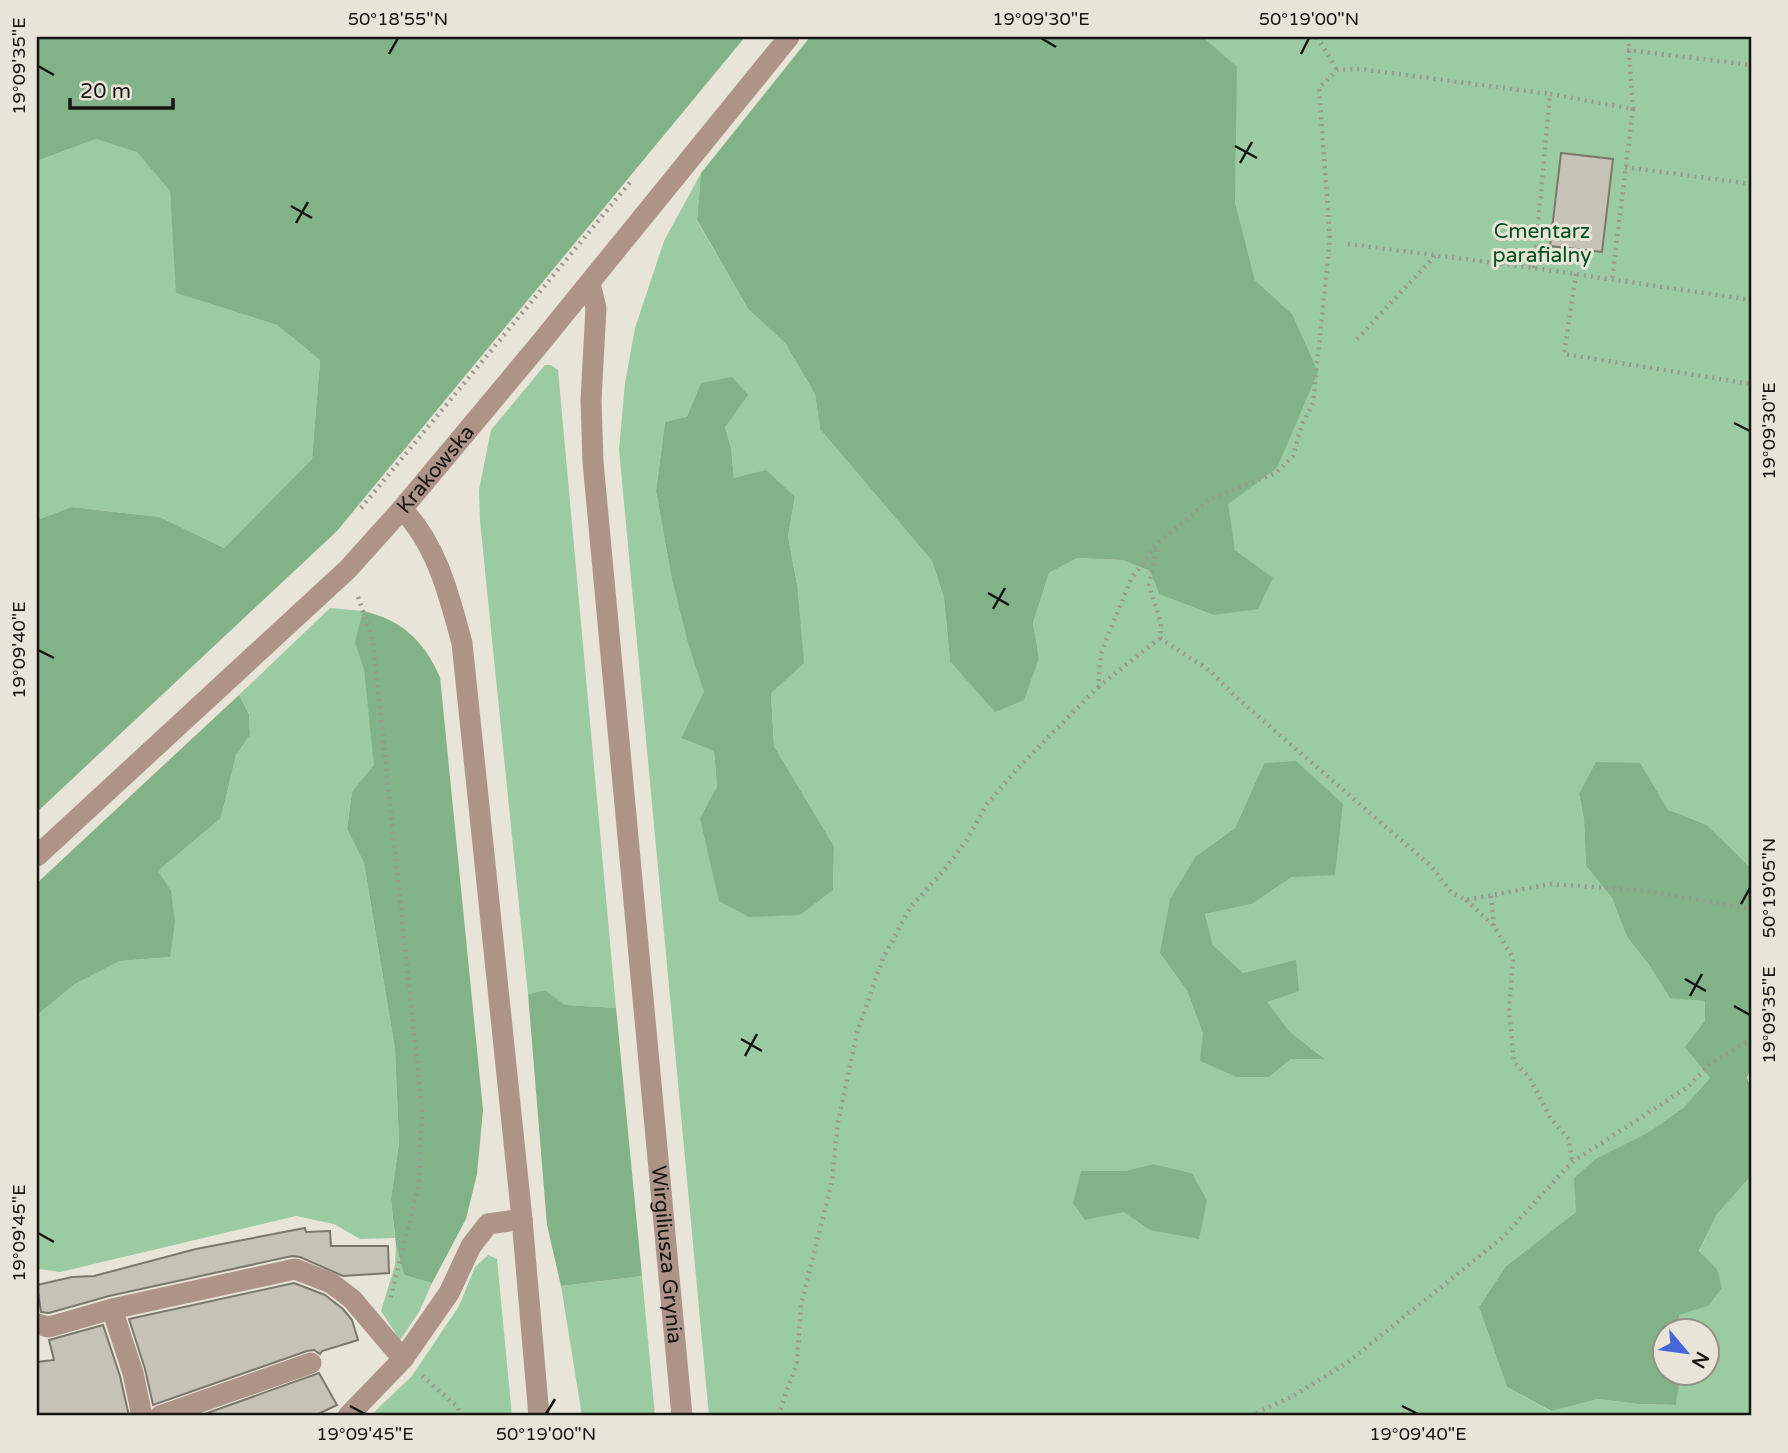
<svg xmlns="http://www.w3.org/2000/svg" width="1788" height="1453" font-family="'Varela Round',sans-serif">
<rect width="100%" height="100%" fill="#e8e4d8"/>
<g fill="#9bcba2" fill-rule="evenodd">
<path d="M 1203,37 L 1751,37 L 1751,868 L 1707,825 L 1668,811 L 1639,763 L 1579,795 L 1584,820 L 1586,866 L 1612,898 L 1627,937 L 1650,966 L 1705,1001 L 1710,1078 L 1683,1108 L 1647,1133 L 1597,1158 L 1576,1212 L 1506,1266 L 1479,1307 L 1507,1387 L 1550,1411 L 1598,1399 L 1638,1404 L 1676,1405 L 1681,1373 L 1708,1372 L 1708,1330 L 1680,1330 L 1678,1315 L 1708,1306 L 1717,1269 L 1699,1252 L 1717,1214 L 1751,1176 L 1751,1416 L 709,1416 L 619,449 L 625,383 L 635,328 L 664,241 L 701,173 L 697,221 L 748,309 L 785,343 L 815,394 L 820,429 L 932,561 L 944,598 L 950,661 L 1039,659 L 1033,623 L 1049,573 L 1077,558 L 1122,560 L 1150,571 L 1159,594 L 1235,550 L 1227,504 L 1277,468 L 1292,314 L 1255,280 L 1235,202 L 1236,67 ZM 687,418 L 725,427 L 731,448 L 734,478 L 795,497 L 788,536 L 797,584 L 771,693 L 774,746 L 834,846 L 833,890 L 700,818 L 717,786 L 714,751 L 681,738 L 705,692 L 687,640 L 672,580 L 656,491 L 665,422 ZM 1264,763 L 1343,804 L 1339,829 L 1292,877 L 1252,904 L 1205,914 L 1213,945 L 1243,973 L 1289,1031 L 1324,1058 L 1291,1059 L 1269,1077 L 1237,1077 L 1203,1034 L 1187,990 L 1196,856 L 1235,828 ZM 1153,1164 L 1192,1173 L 1207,1200 L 1150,1230 L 1123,1212 L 1081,1171 L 1125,1171 Z"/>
<polygon points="96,139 137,151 170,191 177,293 277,325 320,360 312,459 224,548 160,517 71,507 37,520 37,161"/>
<polygon points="545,365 551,365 558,370 616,1008 564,1005 545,990 528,994 480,521 479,490 491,430"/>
<polygon points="330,608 363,611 356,642 364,670 375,765 352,792 347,829 364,863 395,1049 399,1143 391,1199 395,1238 360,1239 334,1224 296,1216 60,1272 39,1269 37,1267 37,1015 75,984 120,961 170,957 158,871 221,818 236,755 250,735 249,714 239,695"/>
<polygon points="396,1245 404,1275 432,1283 419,1312 400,1340 381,1311 395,1265"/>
<polygon points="488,1255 497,1259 512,1416 370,1416 412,1376 459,1306 475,1267"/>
<polygon points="642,1276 655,1416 582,1416 561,1286"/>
</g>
<g fill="#81b288">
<polygon points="37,37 745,37 337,531 37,812 37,520 71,507 160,517 224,548 312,459 320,360 277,325 176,293 170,191 137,152 96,139 37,161"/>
<polygon points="810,37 1203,37 1237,67 1235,202 1255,280 1292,314 1318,372 1277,468 1228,504 1235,550 1273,578 1258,609 1214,615 1159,594 1150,571 1122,560 1077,558 1049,573 1033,623 1039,658 1024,700 995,712 950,661 944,598 932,561 820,429 815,394 785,343 748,309 697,220 701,173"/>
<polygon points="732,377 748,395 725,427 731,448 734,478 766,470 795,497 788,536 797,584 804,663 771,693 774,746 834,846 833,890 800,915 749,917 719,901 700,818 717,786 714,751 681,738 704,692 687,640 672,580 656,491 665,422 687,417 701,383"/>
<path d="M 363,611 C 402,620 424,641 440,677 L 483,1110 L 477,1174 L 466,1219 L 432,1283 L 404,1275 L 396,1245 L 391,1199 L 399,1143 L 395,1049 L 364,863 L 347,829 L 352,792 L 374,765 L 364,670 L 355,642 Z"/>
<polygon points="239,695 249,714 250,735 236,755 221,818 158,871 171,891 175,922 170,957 120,961 75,984 37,1015 37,883"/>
<polygon points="1296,761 1343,804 1335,875 1292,877 1252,904 1205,914 1213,945 1243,973 1296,960 1299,991 1267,1002 1289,1031 1325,1059 1291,1059 1269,1077 1237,1077 1200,1061 1203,1034 1187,990 1160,953 1170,899 1196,856 1235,828 1264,763"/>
<polygon points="1596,762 1640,763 1668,810 1707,825 1751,868 1751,1067 1747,1078 1751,1088 1751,1176 1717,1214 1699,1251 1717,1269 1722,1288 1708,1306 1679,1315 1680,1330 1666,1330 1666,1372 1681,1373 1676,1405 1638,1404 1598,1399 1551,1411 1507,1387 1479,1307 1506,1266 1576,1212 1574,1178 1597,1158 1647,1133 1683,1108 1710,1078 1685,1047 1705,1021 1705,1001 1670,998 1650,966 1627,937 1612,898 1586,866 1584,820 1579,794"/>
<polygon points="545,990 565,1005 616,1008 642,1276 561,1286 547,1225 528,994"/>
<polygon points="1153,1164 1192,1173 1207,1200 1199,1239 1150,1230 1123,1212 1085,1220 1073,1203 1081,1171 1125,1171"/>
</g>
<g fill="#c6c2b6" stroke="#7b776c" stroke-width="2">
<polygon points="1561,153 1613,159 1602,252 1550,246"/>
<polygon points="305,1228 306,1232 330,1231 331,1246 388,1246 389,1273 343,1276 300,1257 292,1256 109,1296 49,1313 41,1312 37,1285 72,1277 94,1276 196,1249"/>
<polygon points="294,1283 325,1295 343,1309 352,1320 358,1340 322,1351 320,1354 314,1350 307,1351 153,1405 145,1369 129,1319"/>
<polygon points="103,1325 120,1376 129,1416 37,1416 37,1362 54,1360 49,1340"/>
<polygon points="319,1373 337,1405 314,1416 199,1416"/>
</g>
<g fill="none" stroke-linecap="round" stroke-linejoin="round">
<g stroke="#9b988f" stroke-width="4.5" stroke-dasharray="2 5" stroke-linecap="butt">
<polyline points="1317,37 1337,70"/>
<polyline points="1628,37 1633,109"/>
<polyline points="1627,50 1751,65"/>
<polyline points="1625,167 1751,184"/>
<polyline points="1348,244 1534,268 1751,300"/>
<polyline points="1534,268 1550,94 1633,109 1612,280"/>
<polyline points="1576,274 1564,354 1751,384"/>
<polyline points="1357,339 1435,256"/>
<polyline points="361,508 632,180"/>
<polyline points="358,597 373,641 422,1110 419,1184 390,1300"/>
<polyline points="1160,638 1210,671 1237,698 1431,866 1451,892 1466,900 1551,884 1647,891 1751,909"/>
<polyline points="1098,687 1160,638 1161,624 1149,585 1157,547"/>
<polyline points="1491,896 1494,926"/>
<polyline points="1466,900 1494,926 1513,958 1509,1010 1514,1062 1530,1078 1550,1118 1569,1139 1572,1161"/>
<polyline points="422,1376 458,1407 460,1416"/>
<polyline points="778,1416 797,1362 801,1305 832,1181 838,1122 857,1033 883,958 910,908 945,869 966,841 987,804 1017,769 1098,687 1101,653 1131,579 1158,543 1210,499 1276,473 1293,456 1301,427 1313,403 1330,239 1319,88 1337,70 1360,69 1550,94"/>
<polyline points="1250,1416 1293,1396 1347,1363 1503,1237 1572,1162 1688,1087 1710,1064 1751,1039"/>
</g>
<g stroke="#ae9389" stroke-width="21">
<path id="s1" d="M 590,283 L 596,308 L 591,400 L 593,462 L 682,1416"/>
<path d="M 402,509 C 437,545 449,595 462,643 L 522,1219 L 539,1416"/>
<path id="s2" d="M 37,856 L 348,569 L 402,509 L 538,346 L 789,37"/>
<polyline points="112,1309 133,1373 142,1416"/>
<polyline points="37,1324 49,1327 112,1309 295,1269 331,1283 352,1299 403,1359"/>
<polyline points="160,1416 311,1363"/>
<polyline points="348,1416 403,1359 449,1293 471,1246 488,1224 522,1219"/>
</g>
</g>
<path fill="none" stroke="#161511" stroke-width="2.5" d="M 1041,38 L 1056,47M 389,54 L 398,38M 1301,54 L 1309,38M 38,66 L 54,75M 1235,146 L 1257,158M 1240,163 L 1252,142M 291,206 L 312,218M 296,223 L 308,202M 1734,423 L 1750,431M 988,593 L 1009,605M 993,609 L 1005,588M 38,650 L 54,658M 1741,904 L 1750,888M 1685,979 L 1706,991M 1690,996 L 1702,974M 1734,1006 L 1750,1015M 741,1039 L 762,1051M 745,1056 L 757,1034M 38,1233 L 54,1242M 350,1406 L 365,1414M 1402,1406 L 1418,1414M 546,1414 L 555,1399"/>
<g text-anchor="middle" stroke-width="6" stroke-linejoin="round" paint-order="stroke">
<g font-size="21" fill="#00531f" stroke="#e8e4d8">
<text x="1542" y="238">Cmentarz<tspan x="1542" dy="24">parafialny</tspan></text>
</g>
<g font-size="21" fill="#161511" stroke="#e8e4d8">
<text dy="7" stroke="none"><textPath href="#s2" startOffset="556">Krakowska</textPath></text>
<text dy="7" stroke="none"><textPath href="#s1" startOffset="976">Wirgiliusza Grynia</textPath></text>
</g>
</g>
<rect width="1788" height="1453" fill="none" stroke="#e8e4d8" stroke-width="77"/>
<g transform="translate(1686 1352) rotate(119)"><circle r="33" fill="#e8e4d8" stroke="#949188" stroke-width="2"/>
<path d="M0-5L12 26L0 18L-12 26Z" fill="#4766d9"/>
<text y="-10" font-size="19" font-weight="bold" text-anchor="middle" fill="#161511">N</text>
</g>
<path d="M70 98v10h103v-10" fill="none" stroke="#161511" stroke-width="3.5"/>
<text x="80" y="98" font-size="21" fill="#161511" stroke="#e8e4d8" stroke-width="5" paint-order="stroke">20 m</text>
<rect x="38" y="38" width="1712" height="1376" fill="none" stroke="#161511" stroke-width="2.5"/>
<g font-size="18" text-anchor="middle" fill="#161511">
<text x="398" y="25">50°18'55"N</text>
<text x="1041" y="25">19°09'30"E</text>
<text x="1309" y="25">50°19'00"N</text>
<text transform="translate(19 66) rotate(-90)" y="6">19°09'35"E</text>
<text transform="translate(1769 431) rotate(-90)" y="6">19°09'30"E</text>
<text transform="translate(19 650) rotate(-90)" y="6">19°09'40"E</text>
<text transform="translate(1769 888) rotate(-90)" y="6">50°19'05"N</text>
<text transform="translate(1769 1015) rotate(-90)" y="6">19°09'35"E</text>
<text transform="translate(19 1233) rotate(-90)" y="6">19°09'45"E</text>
<text x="365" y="1440">19°09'45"E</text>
<text x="546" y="1440">50°19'00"N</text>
<text x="1418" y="1440">19°09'40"E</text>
</g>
</svg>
